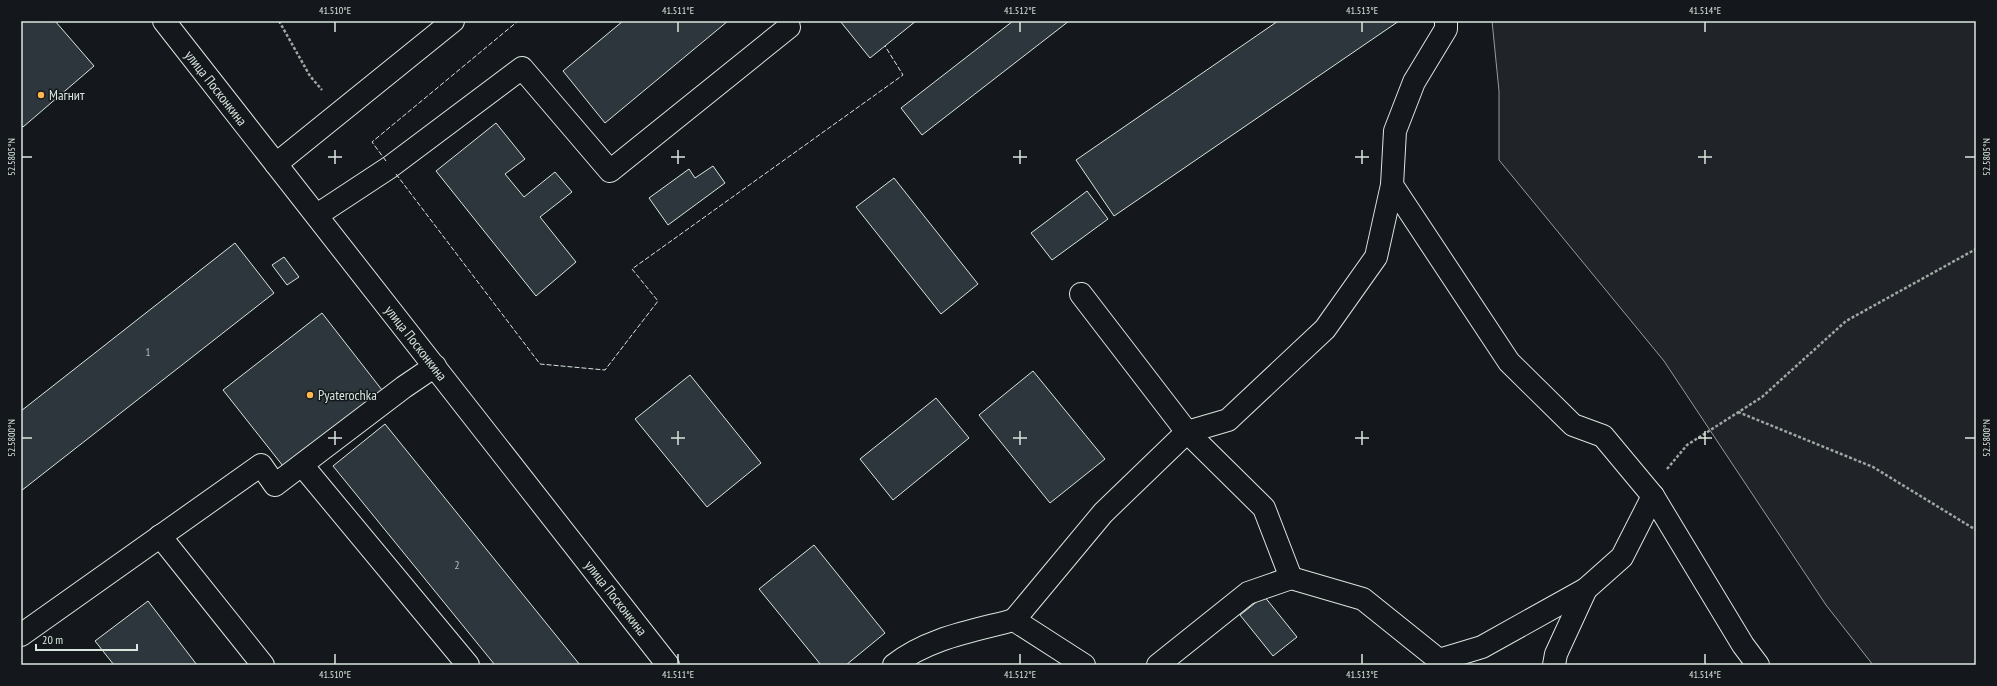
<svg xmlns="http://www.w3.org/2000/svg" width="1997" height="686" font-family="'PT Sans Narrow',sans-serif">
<rect width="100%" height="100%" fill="#14181c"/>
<polygon fill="#202428" stroke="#939e99" points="1492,21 1976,21 1976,665 1873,665 1826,605 1664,361 1499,160 1499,91"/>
<g fill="#2c363c" stroke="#d8e6dc">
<polygon points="21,21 55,21 94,66 23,127 21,125"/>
<polygon points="623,21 728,21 605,123 563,71"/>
<polygon points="840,21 916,21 870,58"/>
<polygon points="1013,21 1069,21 922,135 901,108"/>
<polygon points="1278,21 1399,21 1114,216 1076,160"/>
<polygon points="496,123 525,159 505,174 524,197 555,172 572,192 540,217 576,262 536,296 436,171"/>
<polygon points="713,166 725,183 668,225 649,198 689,169 695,178"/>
<polygon points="894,178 978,284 941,314 856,207"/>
<polygon points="1087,191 1108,219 1052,260 1031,233"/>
<polygon points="235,243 274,293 21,491 21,411"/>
<polygon points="284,257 299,277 287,285 272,265"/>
<polygon points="322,313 382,390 283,466 223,390"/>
<polygon points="1033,371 1105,459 1050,503 979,415"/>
<polygon points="690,375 761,463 707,507 635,419"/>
<polygon points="936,398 969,438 893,500 860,459"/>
<polygon points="385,424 580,665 495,665 333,466"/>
<polygon points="814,545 885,633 846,665 821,665 759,589"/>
<polygon points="1264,596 1297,637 1273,656 1240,615"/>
<polygon points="148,601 197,665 114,665 95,641"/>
</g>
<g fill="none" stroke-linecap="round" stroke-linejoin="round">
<defs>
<g id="minor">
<polyline points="164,21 668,665"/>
<polyline points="1446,21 1446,29 1414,82 1395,131 1392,185 1509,362 1573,425 1603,436 1653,496 1743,645 1758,665"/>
<polyline points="276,164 453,21"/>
<polyline points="317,215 390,167 522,68 610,171 789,27"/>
<polyline points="302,465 468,665"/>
<polyline points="160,536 263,665"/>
<polyline points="1291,578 1264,508 1187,432 1228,420 1325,329 1376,257 1392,185"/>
<polyline points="1014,620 1103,513 1187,432 1081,294"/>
<polyline points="21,635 261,465 275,485 404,387 435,366"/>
<path d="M 894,665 C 928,638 973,631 1014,620 L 1084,665"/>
<polyline points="1158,665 1248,593 1291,578 1363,599 1439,660 1482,647 1586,589"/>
<polyline points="1554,665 1556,654 1586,589 1622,557 1653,496"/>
</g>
</defs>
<use href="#minor" stroke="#d8e6dc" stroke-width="24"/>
<g stroke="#9da8a2" stroke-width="2.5" stroke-dasharray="3 2" stroke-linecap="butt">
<polyline points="279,21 310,76 322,90"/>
<polyline points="1738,412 1873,467 1976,530"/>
<polyline points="1667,469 1687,445 1762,397 1846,321 1976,249"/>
</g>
<use href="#minor" stroke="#14181c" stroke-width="22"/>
<g stroke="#d8e6dc" stroke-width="1" stroke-dasharray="5 2" stroke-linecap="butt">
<polyline points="386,161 372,142 518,21"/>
<polyline points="396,174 540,364 605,370 658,301 632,269 903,75 885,46"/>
</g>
</g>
<path fill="none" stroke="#d8e6dc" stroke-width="1.5" d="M 335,22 L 335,32M 678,22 L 678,32M 1020,22 L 1020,32M 1362,22 L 1362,32M 1705,22 L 1705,32M 335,150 L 335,164M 678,150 L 678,164M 1020,150 L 1020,164M 1362,150 L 1362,164M 1705,150 L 1705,164M 22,157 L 32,157M 328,157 L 342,157M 671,157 L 685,157M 1013,157 L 1027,157M 1355,157 L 1369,157M 1698,157 L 1712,157M 1965,157 L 1975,157M 335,431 L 335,445M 678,431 L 678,445M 1020,431 L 1020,445M 1362,431 L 1362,445M 1705,431 L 1705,445M 22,438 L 32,438M 328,438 L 342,438M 671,438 L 685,438M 1013,438 L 1027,438M 1355,438 L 1369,438M 1698,438 L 1712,438M 1965,438 L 1975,438M 335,654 L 335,664M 678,654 L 678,664M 1020,654 L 1020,664M 1362,654 L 1362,664M 1705,654 L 1705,664"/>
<g fill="#ffb74d" stroke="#14181c" stroke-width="1.5">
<circle cx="41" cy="95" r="4"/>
<circle cx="310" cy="395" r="4"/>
</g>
<g text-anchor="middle" stroke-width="3" stroke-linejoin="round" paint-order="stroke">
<g font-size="12" fill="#adbab4">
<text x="148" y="356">1</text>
<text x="457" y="569">2</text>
</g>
<g font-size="14" fill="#d8e6dc" stroke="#14181c">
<text transform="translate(216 88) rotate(52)" y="5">улица Посконкина</text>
<text transform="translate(416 343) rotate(52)" y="5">улица Посконкина</text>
<text transform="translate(616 598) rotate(52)" y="5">улица Посконкина</text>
</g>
<g font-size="14" fill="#d8e6dc" stroke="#14181c" text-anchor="start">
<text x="49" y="100">Магнит</text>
<text x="318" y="400">Pyaterochka</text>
</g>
</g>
<rect width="1997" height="686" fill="none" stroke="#14181c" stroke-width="44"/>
<path d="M36 644v6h101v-6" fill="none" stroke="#d8e6dc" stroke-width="2"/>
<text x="42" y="644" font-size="12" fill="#d8e6dc" stroke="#14181c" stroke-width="3" paint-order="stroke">20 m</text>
<rect x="22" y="22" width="1953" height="642" fill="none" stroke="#d8e6dc" stroke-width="1.5"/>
<g font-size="10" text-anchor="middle" fill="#d8e6dc">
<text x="335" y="14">41.510°E</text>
<text x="678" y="14">41.511°E</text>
<text x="1020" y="14">41.512°E</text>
<text x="1362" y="14">41.513°E</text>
<text x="1705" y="14">41.514°E</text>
<text transform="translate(11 157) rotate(-90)" y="4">52.5805°N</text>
<text transform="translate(1986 157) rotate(-90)" y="4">52.5805°N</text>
<text transform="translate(11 438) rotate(-90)" y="4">52.5800°N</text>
<text transform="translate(1986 438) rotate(-90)" y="4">52.5800°N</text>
<text x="335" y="678">41.510°E</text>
<text x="678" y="678">41.511°E</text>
<text x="1020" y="678">41.512°E</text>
<text x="1362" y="678">41.513°E</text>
<text x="1705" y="678">41.514°E</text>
</g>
</svg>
